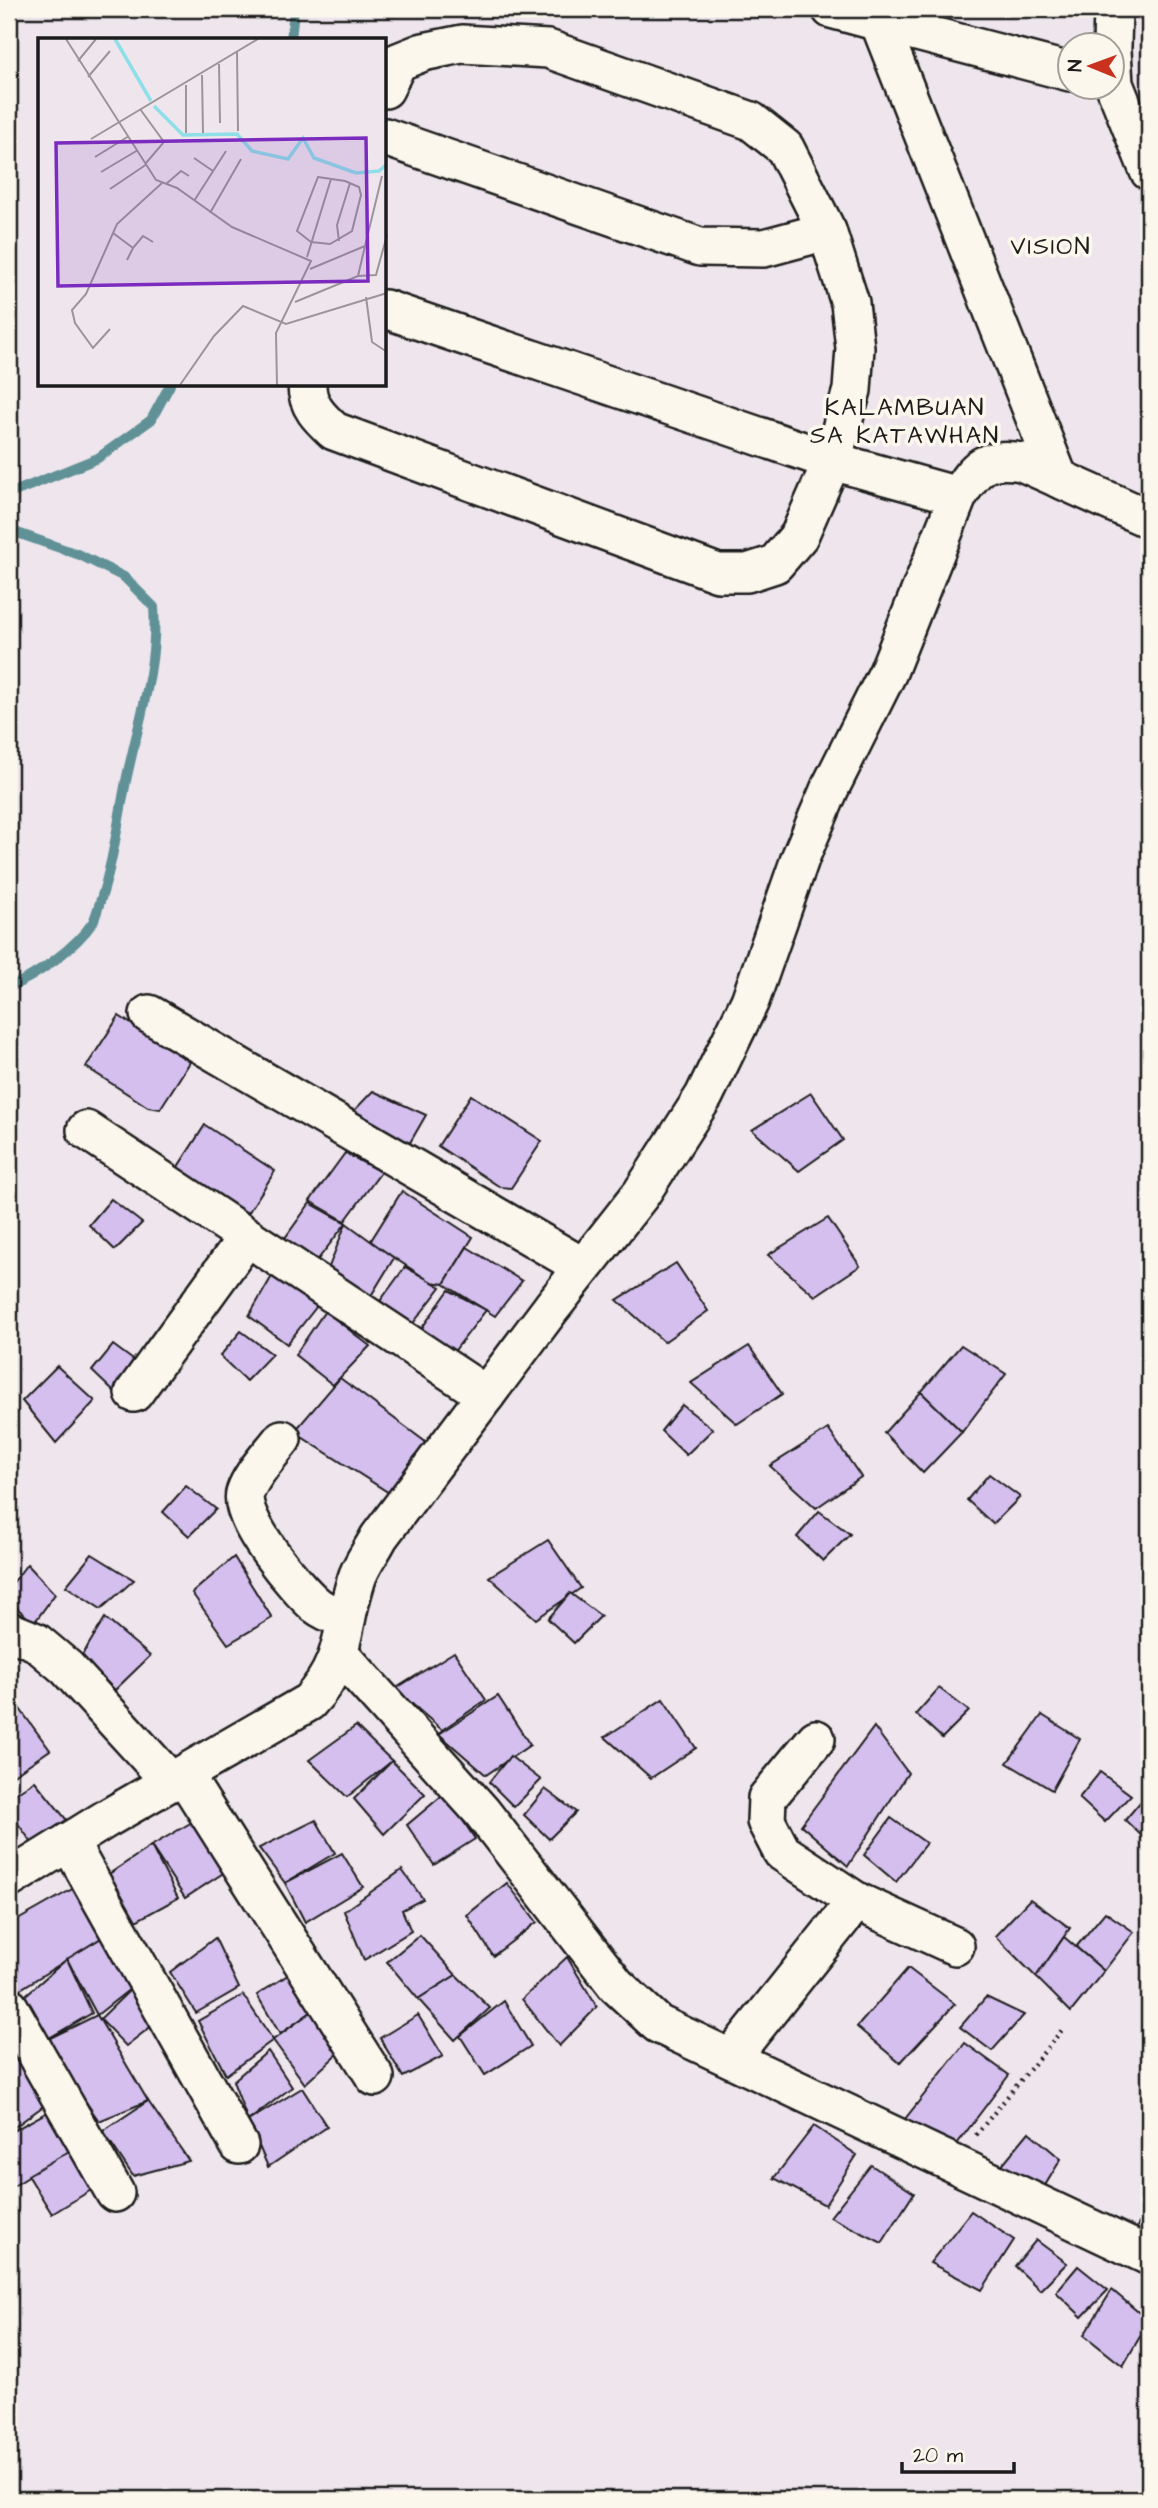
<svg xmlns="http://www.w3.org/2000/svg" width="1158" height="2508" font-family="'Architects Daughter',sans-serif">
<rect width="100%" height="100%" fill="#efe6ed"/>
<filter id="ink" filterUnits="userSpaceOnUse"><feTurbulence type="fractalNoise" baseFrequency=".0143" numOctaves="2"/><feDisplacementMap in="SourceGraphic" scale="14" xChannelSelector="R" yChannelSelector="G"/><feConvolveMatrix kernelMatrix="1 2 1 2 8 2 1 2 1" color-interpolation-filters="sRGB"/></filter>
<g filter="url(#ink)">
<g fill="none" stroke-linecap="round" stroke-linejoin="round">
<g stroke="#609196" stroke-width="10">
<polyline points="291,40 294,9"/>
<polyline points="9,494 98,458 151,420 170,385"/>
<path d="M 9,530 L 80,555 L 124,577 L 154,607 C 158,667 138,723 126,781 C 118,822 113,863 100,902 C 98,908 96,916 93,922 C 77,946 36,977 9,987"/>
</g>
</g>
<g fill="#d4bfef" stroke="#1c1c1c" stroke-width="2">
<polygon points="119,1016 190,1062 160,1109 148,1107 86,1067"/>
<polygon points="373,1091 426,1115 404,1153 348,1117"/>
<polygon points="811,1093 843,1140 799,1171 752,1130"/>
<polygon points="471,1095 542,1141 511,1188 500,1187 438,1146"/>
<polygon points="205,1125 275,1171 245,1218 172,1176"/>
<polygon points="345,1153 381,1172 345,1221 310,1201"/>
<polygon points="402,1191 473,1237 444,1284 431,1282 370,1242"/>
<polygon points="111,1199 142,1223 115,1250 89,1225"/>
<polygon points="310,1203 346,1223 309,1271 275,1252"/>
<polygon points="828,1218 860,1266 815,1296 768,1255"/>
<polygon points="346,1223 394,1258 369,1299 327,1272"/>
<polygon points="467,1247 522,1281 495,1316 444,1284"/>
<polygon points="676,1263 708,1311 664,1342 617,1300"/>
<polygon points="405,1267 441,1287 404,1335 370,1315"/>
<polygon points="275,1271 317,1306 287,1344 249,1316"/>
<polygon points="449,1290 486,1310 449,1358 414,1339"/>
<polygon points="325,1311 370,1346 333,1385 295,1355"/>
<polygon points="241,1331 272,1354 246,1381 220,1356"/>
<polygon points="113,1345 144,1368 117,1395 92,1371"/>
<polygon points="961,1345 1006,1374 962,1432 921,1392"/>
<polygon points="749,1346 782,1394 737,1424 691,1383"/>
<polygon points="57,1366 95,1401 56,1443 22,1401"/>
<polygon points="340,1378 427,1443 394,1496 294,1432"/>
<polygon points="921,1392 962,1432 923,1473 884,1433"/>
<polygon points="682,1405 713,1429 686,1455 661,1431"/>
<polygon points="828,1429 861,1477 816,1508 770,1466"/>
<polygon points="989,1474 1020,1497 993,1524 967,1500"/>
<polygon points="186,1486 216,1509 189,1536 163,1512"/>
<polygon points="819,1511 850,1534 823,1561 797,1537"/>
<polygon points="548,1540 581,1588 536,1619 489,1577"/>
<polygon points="92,1554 134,1580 101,1609 66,1586"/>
<polygon points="234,1557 272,1618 228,1644 192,1593"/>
<polygon points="27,1564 55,1594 34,1623 9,1601 9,1588"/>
<polygon points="570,1593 601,1616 574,1643 548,1619"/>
<polygon points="105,1618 150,1656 115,1690 81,1657"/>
<polygon points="454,1652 486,1700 442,1730 395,1689"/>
<polygon points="939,1688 969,1711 942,1738 916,1714"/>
<polygon points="9,1694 50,1750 9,1778"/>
<polygon points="498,1696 530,1745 486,1775 439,1734"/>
<polygon points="663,1699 696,1748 651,1778 605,1737"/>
<polygon points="1042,1715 1080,1739 1052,1790 1007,1763"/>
<polygon points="356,1726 392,1761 347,1797 309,1760"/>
<polygon points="874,1727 908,1773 848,1866 801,1825"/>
<polygon points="510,1756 541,1780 514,1807 489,1782"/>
<polygon points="392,1761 425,1794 384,1834 354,1799"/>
<polygon points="1100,1772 1131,1795 1105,1822 1079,1798"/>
<polygon points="35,1781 70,1824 37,1850 9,1811 9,1797"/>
<polygon points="545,1789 576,1812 549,1839 524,1815"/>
<polygon points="445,1793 475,1839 434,1865 407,1825"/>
<polygon points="1147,1794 1149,1796 1149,1843 1125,1820"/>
<polygon points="199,1818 231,1868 185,1898 151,1846"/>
<polygon points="891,1818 926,1843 896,1882 864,1855"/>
<polygon points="316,1820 335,1853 285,1883 259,1848"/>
<polygon points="151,1846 178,1898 136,1921 109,1874"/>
<polygon points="342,1853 363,1887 305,1922 285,1883"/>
<polygon points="402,1870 423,1899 402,1910 411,1931 364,1960 344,1911"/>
<polygon points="507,1883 537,1922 493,1956 467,1915"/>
<polygon points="76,1887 108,1934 19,1990 9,1966 9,1925"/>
<polygon points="1030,1899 1070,1928 1036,1977 995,1936"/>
<polygon points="1105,1912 1134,1932 1104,1971 1076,1947"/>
<polygon points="108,1934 135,1985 97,2015 67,1959"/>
<polygon points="420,1935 456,1975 418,1999 387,1962"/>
<polygon points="1064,1937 1104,1971 1071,2012 1036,1977"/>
<polygon points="215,1938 239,1988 196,2013 170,1972"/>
<polygon points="567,1957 597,2007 559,2046 522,1999"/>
<polygon points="67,1959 92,2013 44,2041 20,2000"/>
<polygon points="908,1968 955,2004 900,2063 857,2027"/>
<polygon points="291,1973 311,2012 280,2034 257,1995"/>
<polygon points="456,1975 490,2008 455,2040 418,1999"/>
<polygon points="135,1985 158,2021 126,2046 100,2019"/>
<polygon points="243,1995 273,2040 226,2075 198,2021"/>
<polygon points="986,1997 1024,2015 992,2051 960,2027"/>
<polygon points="504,2001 531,2046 485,2075 460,2036"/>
<polygon points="311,2012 342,2050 305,2084 273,2040"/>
<polygon points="97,2015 148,2101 99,2121 44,2041"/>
<polygon points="418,2015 443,2056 403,2077 380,2038"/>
<polygon points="965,2043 1009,2075 954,2148 905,2119"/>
<polygon points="268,2051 292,2087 248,2121 233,2081"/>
<polygon points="23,2054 53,2099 9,2131 9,2061"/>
<polygon points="302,2088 327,2127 268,2167 248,2121"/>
<polygon points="148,2101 189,2161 133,2176 103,2131"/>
<polygon points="51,2110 78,2146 9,2189 9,2133"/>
<polygon points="814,2126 857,2155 825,2205 774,2178"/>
<polygon points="1029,2132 1061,2159 1041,2192 1000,2167"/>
<polygon points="78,2146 101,2184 52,2214 28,2175"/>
<polygon points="871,2165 914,2193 882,2243 830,2217"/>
<polygon points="1149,2207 1149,2254 1127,2243"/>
<polygon points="971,2211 1014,2240 982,2290 930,2263"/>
<polygon points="1036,2240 1067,2263 1040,2290 1015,2266"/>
<polygon points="1078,2266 1108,2290 1082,2317 1056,2292"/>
<polygon points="1112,2290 1149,2321 1123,2366 1084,2335"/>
</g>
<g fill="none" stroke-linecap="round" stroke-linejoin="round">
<defs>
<g id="minor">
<polyline points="831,9 879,22 1059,479"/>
<polyline points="879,22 1070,72"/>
<polyline points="1112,46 1113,9"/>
<polyline points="1112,51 1114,84 1149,171"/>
<polyline points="385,137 700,247 764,248 827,231"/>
<polyline points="385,309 832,461 958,496"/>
<path d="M 307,385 C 307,406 320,418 334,431 L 718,573 L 747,573 L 775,564 L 799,536 L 832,461 L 852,390 L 855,348 L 850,303 L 827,231 L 785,148 L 751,121 L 548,49 L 462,44 L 423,52 L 398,62 L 385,89"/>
<polyline points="149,1014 583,1267"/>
<polyline points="86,1130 486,1395"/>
<polyline points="134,1393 247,1237"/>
<path d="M 282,1439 C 270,1455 251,1474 245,1493 C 237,1519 297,1589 316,1605 C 325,1612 336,1616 346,1620"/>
<polyline points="9,1631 36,1642 67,1668 171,1782"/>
<polyline points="340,1654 482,1812 616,1985 658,2024 1149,2256"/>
<polyline points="816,1739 767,1798 766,1821 782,1852 856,1901"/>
<polyline points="184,1775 375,2077"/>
<polyline points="69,1842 239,2145"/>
<path d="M 9,1879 L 106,1819 L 309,1702 C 347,1661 340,1630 356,1581 C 360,1566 372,1551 379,1537 L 552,1307 L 641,1194 L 704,1096 L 750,1001 L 801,856 L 830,788 L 888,672 L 958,496 C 976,466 986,456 1022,462 L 1149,519"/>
<polyline points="9,2007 115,2193"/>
<polyline points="731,2058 856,1901 955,1946"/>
</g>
</defs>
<use href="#minor" stroke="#1c1c1c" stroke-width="42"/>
<polyline stroke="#1c1c1c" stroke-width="4.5" stroke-dasharray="2 5" stroke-linecap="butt" points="976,2135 1062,2030"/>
<use href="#minor" stroke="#fbf7ec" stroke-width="37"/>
</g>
</g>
<g text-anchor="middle" stroke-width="7" stroke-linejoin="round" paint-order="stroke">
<g font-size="24" letter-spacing="2" fill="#1c1c1c" stroke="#fbf7ec">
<text x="1051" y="254">VISION</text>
<text x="905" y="415">KALAMBUAN<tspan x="905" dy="28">SA KATAWHAN</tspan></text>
</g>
</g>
<g transform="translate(38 38)">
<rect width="348" height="348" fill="#efe6ed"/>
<path fill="none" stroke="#8edfe7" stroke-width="3.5" d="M 77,1 L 113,63M 116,68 L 145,97 L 199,96 L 214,113 L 250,121 L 265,100 L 276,120 L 318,135 L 341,133 L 349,126"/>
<path fill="none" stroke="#9b9599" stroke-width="2" d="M 28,1 L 118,142 L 139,150 L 194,189 L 273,223 L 238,295 L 239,347M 199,14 L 200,93M 40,23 L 58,1M 181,26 L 182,85M 164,37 L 165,95M 50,39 L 72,13M 148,47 L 148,95M 102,71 L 126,104 L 108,125M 53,101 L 220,1M 57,119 L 91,98M 156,120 L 175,133M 63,134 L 100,112M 280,139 L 307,143 L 321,149 L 323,157 L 314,193 L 292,206 L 273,204 L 259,193 ZM 128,146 L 143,133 L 151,138M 72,151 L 109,126M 156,163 L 188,113M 172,175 L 203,121M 75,195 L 95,210 L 89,222M 301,203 L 299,187 L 312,145M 95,210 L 105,198 L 115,204M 269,219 L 293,141M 272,231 L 327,208 L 344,138M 320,238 L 327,208M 328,259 L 334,304 L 349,314M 257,264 L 320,238 L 338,237 L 349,197M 72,291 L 55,310 L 37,285 L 34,272 L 48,256 L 79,186 L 124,145M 142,347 L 176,298 L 205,268 L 248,286 L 349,255"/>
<path fill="#7b2cbf" fill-opacity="0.15" stroke="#7b2cbf" stroke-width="3.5" d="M 328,100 L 330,243 L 20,248 L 18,105 Z"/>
<rect width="348" height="348" fill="none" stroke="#1c1c1c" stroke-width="3.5"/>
</g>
<rect width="1158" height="2508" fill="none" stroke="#fbf7ec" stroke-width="35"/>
<rect x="18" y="18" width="1123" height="2473" fill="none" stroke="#1c1c1c" stroke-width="2.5" filter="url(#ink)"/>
<g transform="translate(1091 66) rotate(271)"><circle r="33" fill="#fbf7ec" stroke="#a29f99" stroke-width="2"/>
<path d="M0-5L12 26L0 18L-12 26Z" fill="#c8321e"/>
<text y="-10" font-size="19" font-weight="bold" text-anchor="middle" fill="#1c1c1c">N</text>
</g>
<path d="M902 2462v10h112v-10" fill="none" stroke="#1c1c1c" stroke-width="3.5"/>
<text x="913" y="2462" font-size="21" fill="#1c1c1c" stroke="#fbf7ec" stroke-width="5" paint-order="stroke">20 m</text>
</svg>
